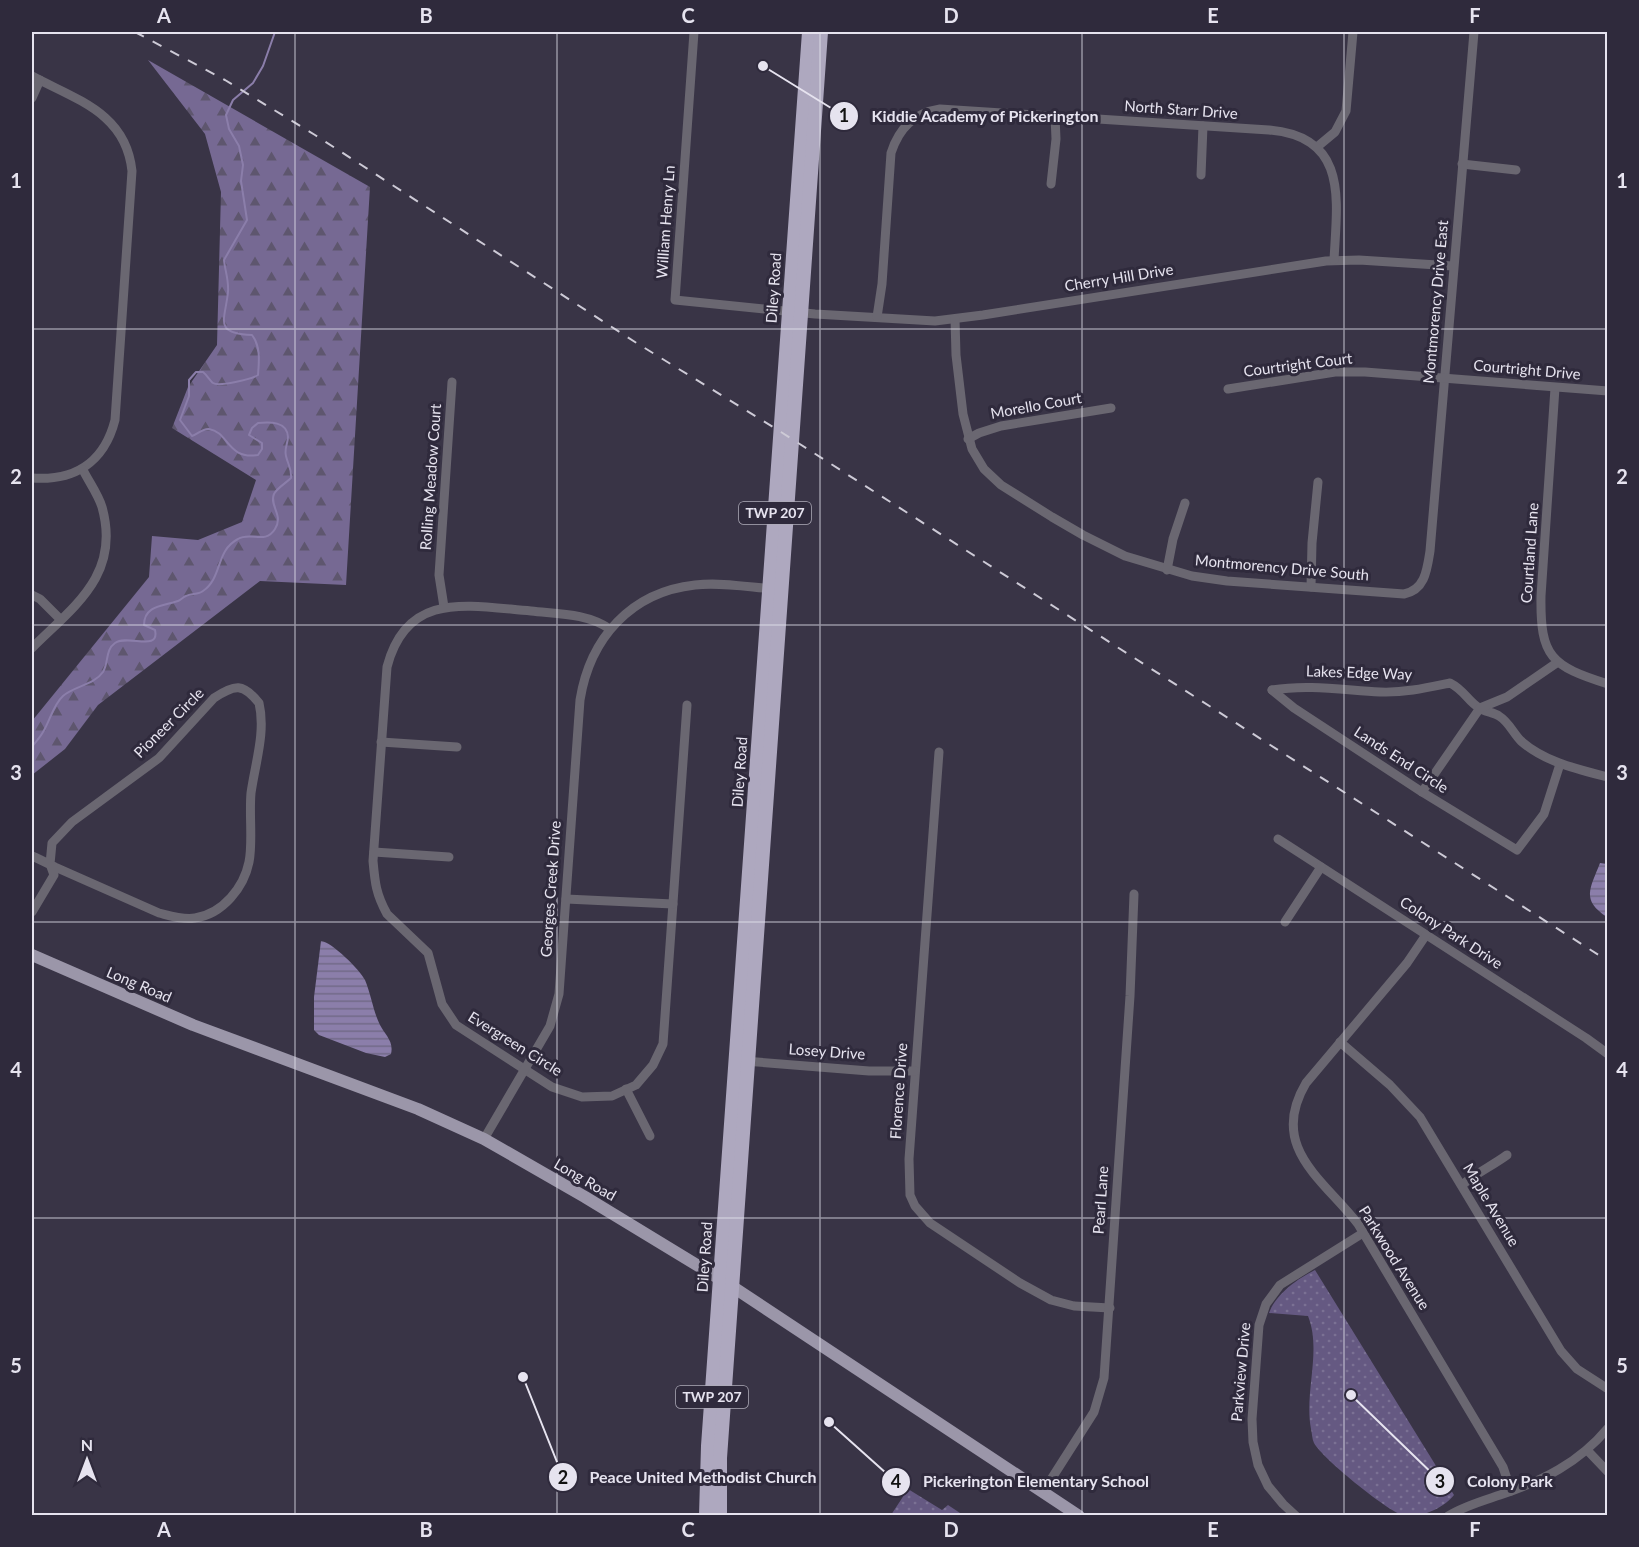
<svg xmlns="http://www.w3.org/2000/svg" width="1639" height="1547" font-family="Lato,sans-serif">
<defs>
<pattern id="forest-firs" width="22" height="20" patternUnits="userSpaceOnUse" patternTransform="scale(1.5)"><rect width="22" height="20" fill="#766993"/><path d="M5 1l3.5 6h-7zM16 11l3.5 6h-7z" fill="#5e566e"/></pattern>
<pattern id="park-dots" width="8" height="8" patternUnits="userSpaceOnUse" patternTransform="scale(1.5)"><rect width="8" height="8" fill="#655982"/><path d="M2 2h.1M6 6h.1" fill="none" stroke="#7b7194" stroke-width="1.8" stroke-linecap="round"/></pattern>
<pattern id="water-rules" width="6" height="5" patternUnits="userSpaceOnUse" patternTransform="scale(1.5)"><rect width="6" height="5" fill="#8b7eaa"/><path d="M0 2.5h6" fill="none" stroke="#726a88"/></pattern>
</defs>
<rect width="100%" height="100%" fill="#393446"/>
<polygon fill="url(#forest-firs)" points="148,60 370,187 346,585 260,581 98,705 65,749 32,775 32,721 149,577 152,536 198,540 242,522 256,480 172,428 188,387 217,345 221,192 205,134"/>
<g fill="url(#park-dots)">
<path d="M 1315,1270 L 1454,1495 C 1444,1508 1418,1520 1402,1515 C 1385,1509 1322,1458 1314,1443 C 1312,1439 1312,1433 1311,1429 C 1304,1392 1322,1351 1308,1316 L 1269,1313 C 1276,1294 1297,1279 1315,1270 Z"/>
<polygon points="908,1489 942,1510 948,1505 960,1513 960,1515 891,1515"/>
</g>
<g fill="url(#water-rules)">
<path d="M 1600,863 L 1607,864 L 1607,917 C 1581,900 1590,889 1600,863 Z"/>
<path d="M 321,941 C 332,942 360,970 365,980 C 371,994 373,1011 380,1025 C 385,1035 394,1041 391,1054 L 385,1057 L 366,1053 L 319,1035 L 314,1030 L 314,997 Z"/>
</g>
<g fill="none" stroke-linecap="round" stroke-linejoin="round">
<path stroke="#8b7eaa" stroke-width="2" d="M 32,747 C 35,742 40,738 43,732 C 50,721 53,705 63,696 C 74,686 94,685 103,672 C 109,662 105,650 115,643 C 128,634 160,652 155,630 L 144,625 C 144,605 164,606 178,601 C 181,600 183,597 186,596 C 191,593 198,595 203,591 C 223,577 215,551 238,539 C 251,531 265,545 275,529 C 284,515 269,506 274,494 C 277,488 286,483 291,478 C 292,469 288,465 286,456 C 284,449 288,443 288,437 C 287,421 270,422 258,423 L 252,428 L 249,435 L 262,443 L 262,449 L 258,455 C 227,460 229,432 209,429 C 203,428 198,434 192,436 L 180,420 L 189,396 L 189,380 L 196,372 L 203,372 C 207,375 210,381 213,383 C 219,387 252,379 258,375 C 259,362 261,347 252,335 C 213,333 225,321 228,292 C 229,280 225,271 224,260 L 247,220 L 241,181 L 243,165 L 239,146 L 229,129 L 226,115 L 233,100 L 253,83 L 263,66 L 275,32"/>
<g stroke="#6a6771" stroke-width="9">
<polyline points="694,32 675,300 815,314 935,321 983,315 1326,261 1359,260 1453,266"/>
<path d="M 32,76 C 77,100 126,113 132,171 L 115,420 C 104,463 74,481 32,478"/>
<polyline points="32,98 40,80"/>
<polyline points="1317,147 1335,132 1346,111 1353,32"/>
<polyline points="1462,164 1516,170"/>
<polyline points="1201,175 1203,126"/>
<polyline points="1051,184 1056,139 1055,116"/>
<path d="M 877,317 L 882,284 L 891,153 C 899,128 914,113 940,109 L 1269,130 C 1349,137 1337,200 1334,260"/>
<path d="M 955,319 L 956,355 L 963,414 L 972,449 L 984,469 L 1001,485 L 1052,517 L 1083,535 L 1125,556 L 1192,576 L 1227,581 L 1404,594 C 1425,590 1427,570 1430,551 L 1474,32"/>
<path d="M 1555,388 L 1541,596 C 1540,657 1551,666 1608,684"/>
<polyline points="1228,389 1335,372 1365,372 1608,391"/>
<polyline points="968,439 979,433 1001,426 1111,408"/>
<polyline points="1167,570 1173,539 1185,503"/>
<polyline points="1311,587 1312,543 1318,482"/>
<polyline points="32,595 40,599 60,619"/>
<polyline points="444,607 439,575 452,382"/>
<path d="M 610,629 C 587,613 558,614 531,611 C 469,606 407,590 387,667 L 373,861 C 375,883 376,894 387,914 L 428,953 L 442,1004 L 456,1025 L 552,1087 L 582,1097 L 612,1096 L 636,1085 L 653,1065 L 663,1044 L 687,705"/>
<path d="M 32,648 C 74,606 121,575 102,507 C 98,494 89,482 83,470"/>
<polyline points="1272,690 1294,708 1422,792 1517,850 1544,814 1560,764"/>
<path d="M 1272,690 C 1308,684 1343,690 1380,692 C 1404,693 1426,688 1450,683 C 1464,690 1468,701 1478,707 C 1484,712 1493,712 1499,716 C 1509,722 1513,733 1521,741 C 1545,762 1577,769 1608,777"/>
<polyline points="381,742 457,747"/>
<polyline points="939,752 909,1159 910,1195 915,1206 930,1223 1020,1283 1051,1300 1074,1306 1110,1308"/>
<polyline points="1422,792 1480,708 1507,697 1558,662"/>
<polyline points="1278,839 1586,1038 1608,1054"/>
<polyline points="374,852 449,857"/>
<path d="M 32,856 C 39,859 47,863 55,867 L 159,913 C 171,916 183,920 195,918 C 223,914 244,887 249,862 C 253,843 249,815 251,793 C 255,764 266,732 259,703 C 243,683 235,684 214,698 L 159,758 L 72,822 L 52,843 L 50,864 L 54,875 L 32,912"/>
<polyline points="566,899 673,904"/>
<polyline points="1285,922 1321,867"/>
<path d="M 1426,935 L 1407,963 L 1306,1083 C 1268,1147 1323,1179 1358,1224 L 1503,1467 L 1511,1491"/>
<polyline points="1340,1042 1390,1085 1420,1117 1561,1351 1577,1369 1608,1389"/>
<polyline points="744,1061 869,1071 915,1071"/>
<polyline points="626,1089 650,1136"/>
<path d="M 484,1139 L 550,1026 L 559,994 L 580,700 C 590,638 631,592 695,585 C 721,582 748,587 774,589"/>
<path d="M 1462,1185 C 1476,1173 1492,1166 1507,1155"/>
<polyline points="1587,1450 1608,1472"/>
<polyline points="1043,1492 1094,1412 1104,1378 1130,996 1134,894"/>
<polyline points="1296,1516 1283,1504 1268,1486 1258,1465 1253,1442 1252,1419 1259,1325 1266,1304 1280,1285 1363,1233"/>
<path d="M 1448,1516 C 1464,1506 1482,1501 1500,1495 C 1542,1481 1579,1463 1608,1428"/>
</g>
<polyline stroke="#9b96a9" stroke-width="12" points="32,955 193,1025 418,1109 484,1139 585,1197 733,1287 1079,1516"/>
<g stroke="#aea8bf" stroke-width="14">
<polyline points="706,1516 708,1446 809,32"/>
<polyline points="720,1516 720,1458 821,32"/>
</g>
<polyline stroke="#cdcad6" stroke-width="2" stroke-dasharray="10 10" stroke-linecap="butt" points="135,32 225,80 315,135 635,342 781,432 1608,961"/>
</g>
<path fill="none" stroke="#e6e3ef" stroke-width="1.5" stroke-opacity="0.55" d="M 295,32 L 295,1516M 557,32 L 557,1516M 820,32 L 820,1516M 1082,32 L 1082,1516M 1344,32 L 1344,1516M 32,329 L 1608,329M 32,625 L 1608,625M 32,922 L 1608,922M 32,1218 L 1608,1218"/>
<g text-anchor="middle" stroke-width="6" stroke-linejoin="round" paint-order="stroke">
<g fill="#2f2a3c" stroke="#afacb9" stroke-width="1.5">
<rect x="739" y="502" width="72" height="22" rx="4.5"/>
<rect x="676" y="1386" width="72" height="22" rx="4.5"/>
</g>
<g font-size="14" font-weight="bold" fill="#e6e3ef">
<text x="775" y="518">TWP 207</text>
<text x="712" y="1402">TWP 207</text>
</g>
<g font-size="15" fill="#e6e3ef" stroke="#2f2a3c">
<text transform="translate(1181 110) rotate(4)" y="5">North Starr Drive</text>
<text transform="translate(666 222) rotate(-86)" y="5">William Henry Ln</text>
<text transform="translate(1119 278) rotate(-9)" y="5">Cherry Hill Drive</text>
<text transform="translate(774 288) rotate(-86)" y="5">Diley Road</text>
<text transform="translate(1436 302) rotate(-85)" y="5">Montmorency Drive East</text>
<text transform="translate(1298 365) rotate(-7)" y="5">Courtright Court</text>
<text transform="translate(1527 370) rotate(5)" y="5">Courtright Drive</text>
<text transform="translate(1036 406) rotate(-10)" y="5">Morello Court</text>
<text transform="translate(431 477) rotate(-86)" y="5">Rolling Meadow Court</text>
<text transform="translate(1530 553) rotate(-86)" y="5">Courtland Lane</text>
<text transform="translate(1282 568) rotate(5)" y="5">Montmorency Drive South</text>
<text transform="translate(1359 673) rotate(2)" y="5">Lakes Edge Way</text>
<text transform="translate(169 723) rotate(-45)" y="5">Pioneer Circle</text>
<text transform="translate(1401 760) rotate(33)" y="5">Lands End Circle</text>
<text transform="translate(740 772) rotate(-86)" y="5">Diley Road</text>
<text transform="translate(551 889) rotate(-86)" y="5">Georges Creek Drive</text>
<text transform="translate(1451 933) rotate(33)" y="5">Colony Park Drive</text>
<text transform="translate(139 985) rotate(23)" y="5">Long Road</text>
<text transform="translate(515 1044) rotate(32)" y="5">Evergreen Circle</text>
<text transform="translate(827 1052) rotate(4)" y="5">Losey Drive</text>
<text transform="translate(899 1091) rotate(-86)" y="5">Florence Drive</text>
<text transform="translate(585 1180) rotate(30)" y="5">Long Road</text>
<text transform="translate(1101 1200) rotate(-86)" y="5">Pearl Lane</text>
<text transform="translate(1491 1205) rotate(59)" y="5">Maple Avenue</text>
<text transform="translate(705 1257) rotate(-86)" y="5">Diley Road</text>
<text transform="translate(1394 1258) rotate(58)" y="5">Parkwood Avenue</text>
<text transform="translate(1241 1372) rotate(-85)" y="5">Parkview Drive</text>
</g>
</g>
<path fill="none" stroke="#e6e3ef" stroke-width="2" d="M763 66L844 116M523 1377L563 1477M1351 1395L1440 1481M829 1422L896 1482"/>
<g fill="#e6e3ef" stroke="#2f2a3c" stroke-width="2">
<circle cx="763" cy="66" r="6"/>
<circle cx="523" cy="1377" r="6"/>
<circle cx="1351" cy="1395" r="6"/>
<circle cx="829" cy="1422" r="6"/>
<circle cx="844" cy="116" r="15"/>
<circle cx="563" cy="1477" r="15"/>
<circle cx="1440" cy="1481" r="15"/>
<circle cx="896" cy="1482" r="15"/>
</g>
<g font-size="18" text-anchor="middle" font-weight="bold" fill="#111">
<text x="844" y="122">1</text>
<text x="563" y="1484">2</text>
<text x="1440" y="1488">3</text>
<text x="896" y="1488">4</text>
</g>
<g font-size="16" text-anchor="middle" font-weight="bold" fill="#e6e3ef" stroke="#2f2a3c" stroke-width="6" stroke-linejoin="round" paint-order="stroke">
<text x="985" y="122">Kiddie Academy of Pickerington</text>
<text x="703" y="1483">Peace United Methodist Church</text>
<text x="1510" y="1487">Colony Park</text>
<text x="1036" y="1487">Pickerington Elementary School</text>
</g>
<rect width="1639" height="1547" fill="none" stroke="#2f2a3c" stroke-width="66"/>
<g transform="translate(87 1460)" stroke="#2f2a3c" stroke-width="4.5" paint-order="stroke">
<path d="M0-4.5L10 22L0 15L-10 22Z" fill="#e6e3ef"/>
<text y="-9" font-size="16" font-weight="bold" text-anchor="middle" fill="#e6e3ef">N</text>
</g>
<rect x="33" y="33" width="1573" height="1481" fill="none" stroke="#e6e3ef" stroke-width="2"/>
<g font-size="20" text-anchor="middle" font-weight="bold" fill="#e6e3ef">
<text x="164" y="23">A</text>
<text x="426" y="23">B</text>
<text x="688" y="23">C</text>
<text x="951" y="23">D</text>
<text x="1213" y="23">E</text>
<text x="1475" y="23">F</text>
<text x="16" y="188">1</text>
<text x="1622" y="188">1</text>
<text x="16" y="484">2</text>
<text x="1622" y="484">2</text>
<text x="16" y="780">3</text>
<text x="1622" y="780">3</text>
<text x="16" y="1077">4</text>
<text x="1622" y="1077">4</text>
<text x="16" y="1373">5</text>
<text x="1622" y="1373">5</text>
<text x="164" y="1537">A</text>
<text x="426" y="1537">B</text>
<text x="688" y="1537">C</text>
<text x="951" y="1537">D</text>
<text x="1213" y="1537">E</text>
<text x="1475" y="1537">F</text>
</g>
</svg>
